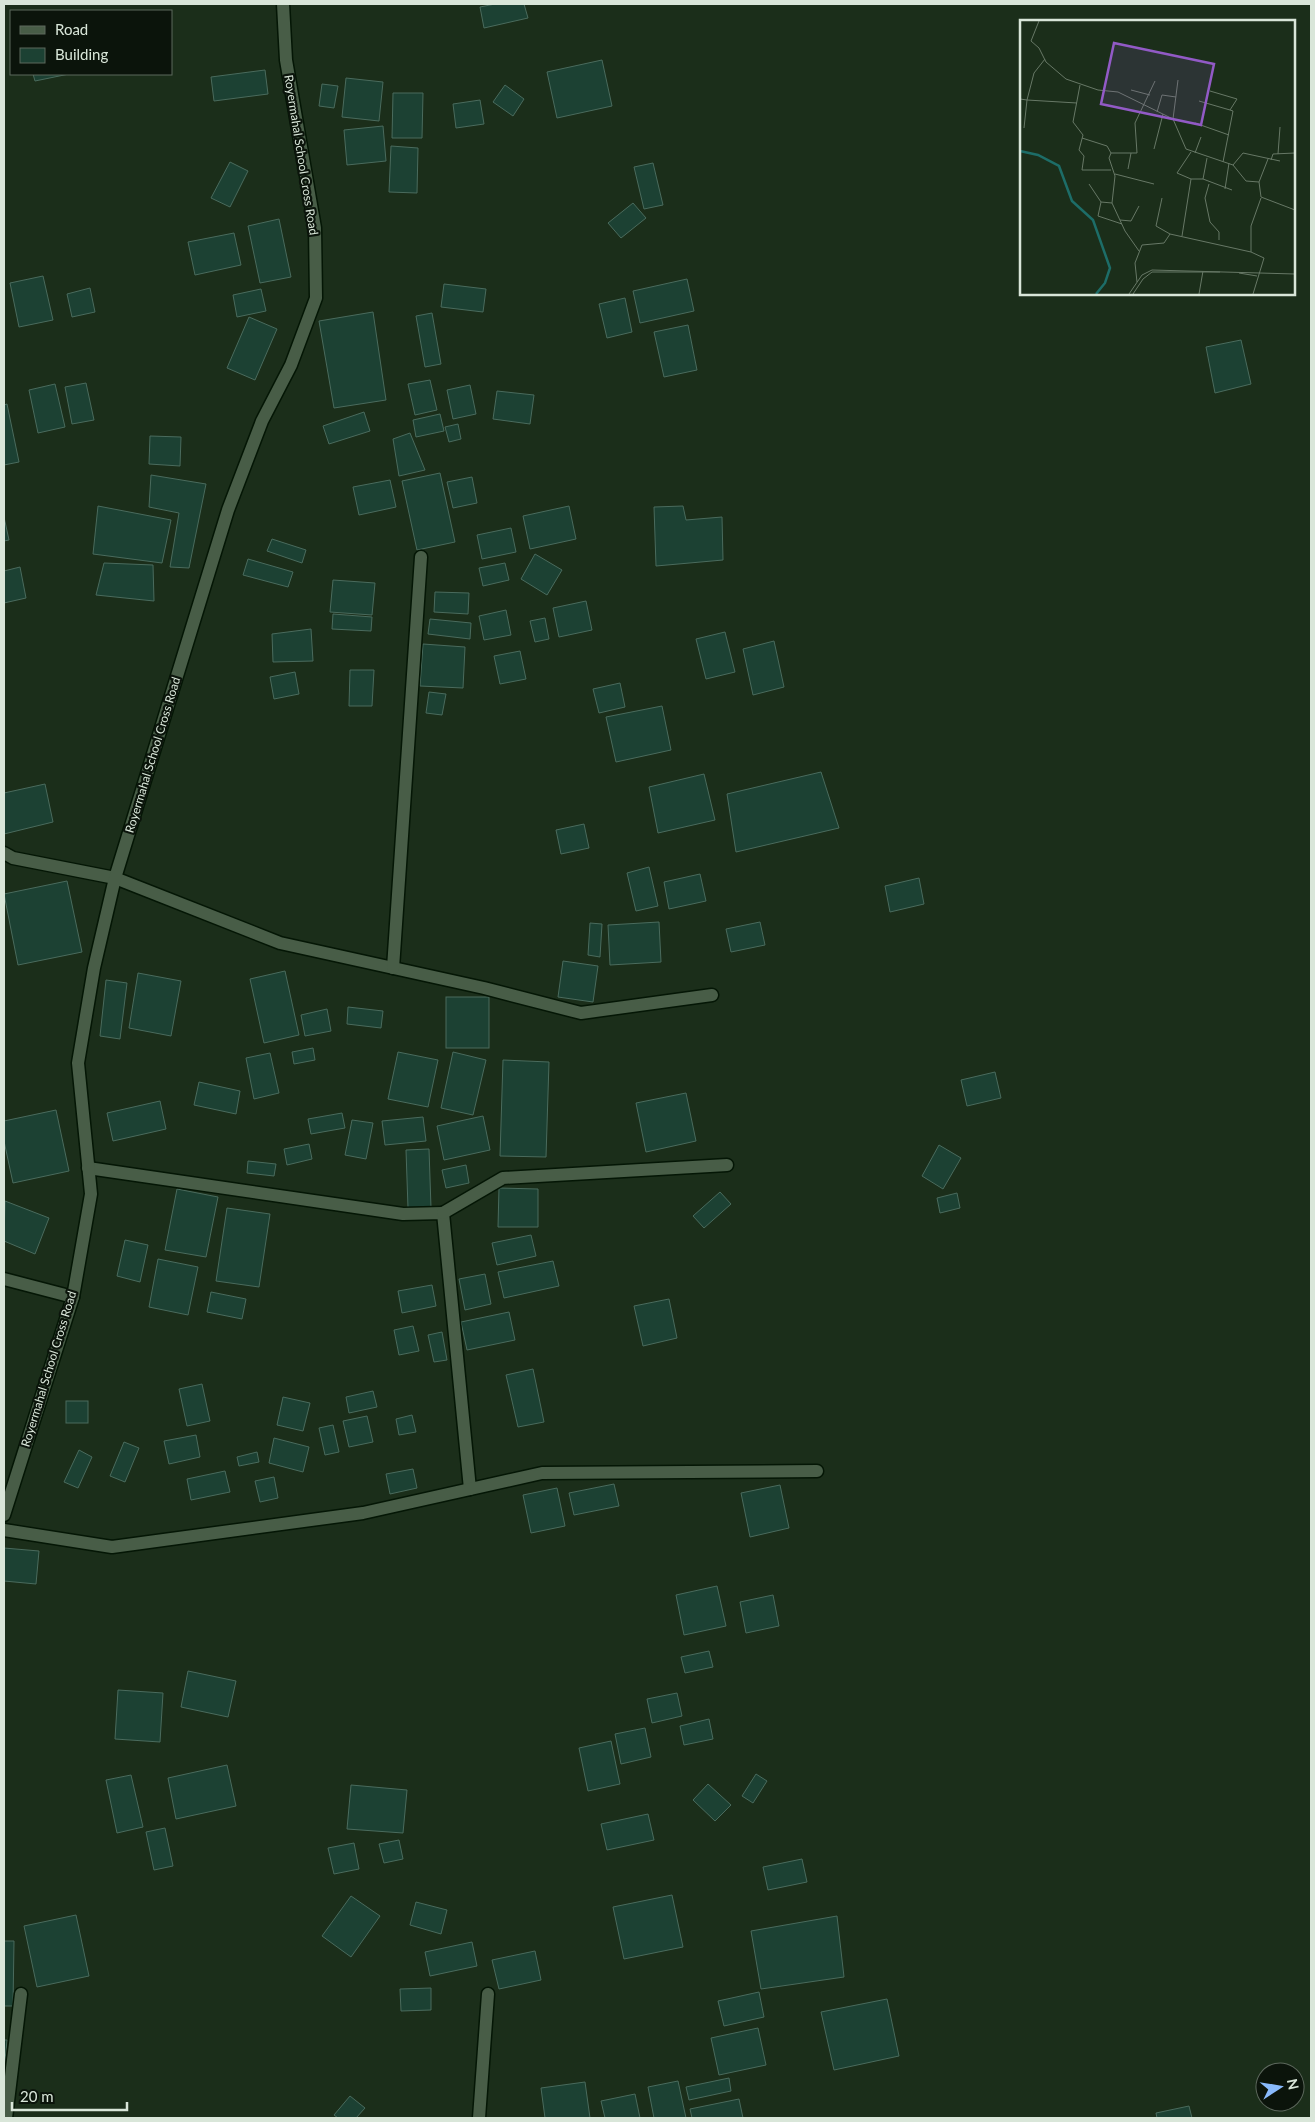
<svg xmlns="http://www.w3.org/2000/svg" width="1315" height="2122" font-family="Lato,sans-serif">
<rect width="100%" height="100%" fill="#1b2e1a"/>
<g fill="#1c4133" stroke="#4a6b5d">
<polygon points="495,4 524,4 528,18 484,28 480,7"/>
<polygon points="602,60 612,106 557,118 547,72"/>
<polygon points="265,70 268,94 214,101 211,77"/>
<polygon points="33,74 69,74 35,81"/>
<polygon points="346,78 383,82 379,121 342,117"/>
<polygon points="322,84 338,86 334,108 319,106"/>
<polygon points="505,85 524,99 513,116 493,102"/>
<polygon points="393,93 423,93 422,138 392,138"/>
<polygon points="480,100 484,124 456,128 453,104"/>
<polygon points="383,126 386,161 347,165 344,130"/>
<polygon points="391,146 418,148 417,193 389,192"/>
<polygon points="230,162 248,171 230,207 211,198"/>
<polygon points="653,163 663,205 644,209 634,167"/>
<polygon points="633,203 646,218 621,238 608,223"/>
<polygon points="279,219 291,277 260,283 248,226"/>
<polygon points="234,233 241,265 195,275 188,242"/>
<polygon points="43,276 53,320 19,327 10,283"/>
<polygon points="687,279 694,311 640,323 633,291"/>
<polygon points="444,284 486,289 483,312 441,307"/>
<polygon points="90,288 95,312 72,317 67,294"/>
<polygon points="261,289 266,311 237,317 233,295"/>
<polygon points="625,298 632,332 607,338 599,304"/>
<polygon points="373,312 386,400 334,408 319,321"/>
<polygon points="432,313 441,364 425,367 416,316"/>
<polygon points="249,317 277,329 255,380 227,368"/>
<polygon points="688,325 697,370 664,377 654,332"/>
<polygon points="1241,340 1251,384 1215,393 1206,347"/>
<polygon points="430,380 437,410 415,415 408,384"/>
<polygon points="86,383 94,420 72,424 65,387"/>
<polygon points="55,384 65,427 38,433 29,390"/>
<polygon points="470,385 476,414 453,419 447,390"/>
<polygon points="497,391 534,395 530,424 493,419"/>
<polygon points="7,404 19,462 4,465 4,405"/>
<polygon points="364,412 370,431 329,444 323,426"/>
<polygon points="440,414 444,431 416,437 413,420"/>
<polygon points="458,424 461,439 449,442 445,427"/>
<polygon points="410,433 425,470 399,476 393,439"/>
<polygon points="150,436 181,437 180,466 149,464"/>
<polygon points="440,473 455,542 417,550 402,481"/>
<polygon points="151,475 206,484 189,568 170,567 179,513 149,507"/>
<polygon points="472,477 477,503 453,508 447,482"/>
<polygon points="390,480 396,507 359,515 353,487"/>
<polygon points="98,506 171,520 162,563 93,554"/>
<polygon points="569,506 576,539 530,549 523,516"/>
<polygon points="683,506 686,520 722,517 723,560 656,566 654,507"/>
<polygon points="4,517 9,540 4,541"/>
<polygon points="511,528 516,552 482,559 477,535"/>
<polygon points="272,539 306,550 302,563 267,551"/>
<polygon points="535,554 562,570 547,595 521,579"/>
<polygon points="248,559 293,572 288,587 243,575"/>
<polygon points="104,563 153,565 154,601 96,595"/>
<polygon points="505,563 509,580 483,586 479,568"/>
<polygon points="20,567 26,598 4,603 4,571"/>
<polygon points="333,580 375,583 372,615 330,612"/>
<polygon points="435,592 469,593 468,614 434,612"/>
<polygon points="586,601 592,630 559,637 553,608"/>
<polygon points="506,610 511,635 484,640 479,616"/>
<polygon points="333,614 372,617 371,631 332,629"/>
<polygon points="545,618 549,639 535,642 530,621"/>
<polygon points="430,619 471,623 470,639 428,634"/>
<polygon points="311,629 313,661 273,662 272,634"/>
<polygon points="725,632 735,672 706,679 696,639"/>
<polygon points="774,641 784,687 753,695 743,649"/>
<polygon points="423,644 465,647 463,688 420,686"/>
<polygon points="520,651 526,679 500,684 494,656"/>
<polygon points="350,670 374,670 372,706 349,706"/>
<polygon points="295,672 299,694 274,699 270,677"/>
<polygon points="620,683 625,707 599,713 593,689"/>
<polygon points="429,692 446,694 442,715 426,713"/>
<polygon points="662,706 671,750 616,762 606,717"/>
<polygon points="821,772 839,828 736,852 727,794"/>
<polygon points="704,774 715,820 658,833 649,787"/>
<polygon points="45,784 53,822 4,834 4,793"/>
<polygon points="584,824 589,848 561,854 556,830"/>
<polygon points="649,867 658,906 636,911 627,873"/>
<polygon points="700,874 706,901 669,909 664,882"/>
<polygon points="919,878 924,904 890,912 885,886"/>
<polygon points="67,881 82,952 18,965 4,894"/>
<polygon points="659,922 661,962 610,965 608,925"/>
<polygon points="760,922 765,945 731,952 726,929"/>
<polygon points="590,923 602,924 600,957 588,955"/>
<polygon points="563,961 598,966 593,1002 558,997"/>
<polygon points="285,971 299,1035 264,1043 250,979"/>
<polygon points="138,973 181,981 171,1036 129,1028"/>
<polygon points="106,980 127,983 120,1039 100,1036"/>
<rect x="446" y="997" width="43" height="51"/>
<polygon points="348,1007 383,1011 381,1028 347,1024"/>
<polygon points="327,1009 331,1031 305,1036 301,1015"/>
<polygon points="313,1048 315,1060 294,1064 292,1052"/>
<polygon points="398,1052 438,1060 428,1107 388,1099"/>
<polygon points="453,1052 486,1060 473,1115 441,1108"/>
<polygon points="270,1053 279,1093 254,1099 246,1058"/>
<polygon points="503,1060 549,1062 546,1157 500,1156"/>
<polygon points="995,1072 1001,1098 967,1106 961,1080"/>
<polygon points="199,1082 240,1091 236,1114 194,1105"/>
<polygon points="686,1093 696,1141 646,1152 636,1103"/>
<polygon points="160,1101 166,1129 113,1141 107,1113"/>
<polygon points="56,1110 69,1171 13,1183 4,1141 4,1121"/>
<polygon points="342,1113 345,1128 311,1134 308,1119"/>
<polygon points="483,1116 490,1150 444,1160 437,1126"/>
<polygon points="423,1117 426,1141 385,1145 382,1121"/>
<polygon points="352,1120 373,1123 366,1159 345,1155"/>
<polygon points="309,1144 312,1159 287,1165 284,1149"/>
<polygon points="939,1145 961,1158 943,1189 922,1176"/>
<polygon points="429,1149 431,1208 408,1208 406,1150"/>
<polygon points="248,1161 276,1164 274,1176 247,1173"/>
<polygon points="466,1165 469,1183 446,1188 442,1170"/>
<polygon points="499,1188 538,1189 538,1227 498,1227"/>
<polygon points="177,1189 218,1197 206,1257 165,1250"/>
<polygon points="720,1192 731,1204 704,1228 693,1216"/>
<polygon points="957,1193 960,1208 940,1213 937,1198"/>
<polygon points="5,1201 49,1218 35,1254 4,1241"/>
<polygon points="227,1208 270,1214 259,1287 216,1281"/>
<polygon points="531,1235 536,1256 497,1265 492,1243"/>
<polygon points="125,1240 148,1245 140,1282 117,1276"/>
<polygon points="158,1259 198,1267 188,1315 149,1307"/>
<polygon points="553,1261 559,1286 504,1298 498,1272"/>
<polygon points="485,1274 491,1304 465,1310 459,1279"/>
<polygon points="432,1285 436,1306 402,1313 398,1291"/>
<polygon points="211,1292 246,1299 242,1319 207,1312"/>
<polygon points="669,1299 677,1338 643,1346 634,1306"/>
<polygon points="509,1312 515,1340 467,1350 461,1322"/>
<polygon points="413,1326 419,1351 399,1355 394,1330"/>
<polygon points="442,1332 447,1360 434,1362 428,1335"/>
<polygon points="533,1369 544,1422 518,1427 506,1375"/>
<polygon points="202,1384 210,1421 187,1426 179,1389"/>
<polygon points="373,1391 377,1407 349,1413 346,1397"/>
<polygon points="283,1397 310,1403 303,1431 277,1425"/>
<rect x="66" y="1401" width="22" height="22"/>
<polygon points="412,1415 416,1432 399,1435 396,1419"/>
<polygon points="367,1416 373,1442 349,1447 343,1421"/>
<polygon points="333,1425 339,1452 325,1455 319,1428"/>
<polygon points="196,1435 200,1457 169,1464 164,1441"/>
<polygon points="274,1438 309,1447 303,1472 269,1463"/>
<polygon points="124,1442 139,1448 125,1482 110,1476"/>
<polygon points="79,1450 92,1457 78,1488 64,1482"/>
<polygon points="257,1452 259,1462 239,1466 237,1457"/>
<polygon points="413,1469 417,1488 390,1494 386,1474"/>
<polygon points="225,1471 230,1492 191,1500 187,1479"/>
<polygon points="274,1477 278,1498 260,1502 255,1481"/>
<polygon points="614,1484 619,1506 574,1515 569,1493"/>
<polygon points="780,1485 789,1528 750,1537 741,1493"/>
<polygon points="557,1488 565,1526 531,1533 523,1495"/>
<polygon points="4,1548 39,1551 36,1584 4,1581"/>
<polygon points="717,1586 726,1626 684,1635 676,1595"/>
<polygon points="773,1595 779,1626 746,1633 740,1602"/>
<polygon points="709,1651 713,1667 685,1673 681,1657"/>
<polygon points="188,1671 236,1681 228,1717 181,1707"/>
<polygon points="118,1690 163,1693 160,1742 115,1739"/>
<polygon points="677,1693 682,1716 652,1723 647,1699"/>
<polygon points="709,1719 713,1739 684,1745 680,1726"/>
<polygon points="645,1728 651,1757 621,1764 615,1734"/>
<polygon points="611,1741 620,1784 588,1791 579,1748"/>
<polygon points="227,1765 236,1806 176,1819 168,1778"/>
<polygon points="756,1774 767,1781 753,1803 742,1796"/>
<polygon points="131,1775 143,1827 117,1833 106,1780"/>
<polygon points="708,1784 731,1805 715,1821 693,1800"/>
<polygon points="351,1785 407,1790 403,1833 347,1829"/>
<polygon points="648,1814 654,1840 607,1850 601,1824"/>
<polygon points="165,1828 173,1866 154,1870 146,1832"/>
<polygon points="399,1840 403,1859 384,1863 379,1844"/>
<polygon points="354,1843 359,1869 334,1874 328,1848"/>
<polygon points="802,1859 807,1882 768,1890 763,1867"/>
<polygon points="672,1895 683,1947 624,1959 613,1907"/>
<polygon points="351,1896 380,1916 351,1957 322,1936"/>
<polygon points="416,1902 447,1910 441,1934 410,1925"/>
<polygon points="76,1915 89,1976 37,1987 24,1926"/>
<polygon points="837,1916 844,1977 761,1989 751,1931"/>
<polygon points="4,1941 14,1941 13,2006 4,2006"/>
<polygon points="472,1942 477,1966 430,1976 425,1952"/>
<polygon points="535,1951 541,1980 499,1989 492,1960"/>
<polygon points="431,1988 431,2010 401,2011 400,1989"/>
<polygon points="759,1992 764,2017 724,2026 718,2001"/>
<polygon points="887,1999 899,2056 834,2070 821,2012"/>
<polygon points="758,2028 766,2065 719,2075 711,2038"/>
<polygon points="4,2040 7,2040 4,2070"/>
<polygon points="729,2078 731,2091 689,2100 686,2087"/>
<polygon points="678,2081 686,2118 654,2118 648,2087"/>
<polygon points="585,2082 590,2118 545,2118 541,2088"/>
<polygon points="635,2094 640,2118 605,2118 601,2101"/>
<polygon points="350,2096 365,2108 356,2118 338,2118 334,2115"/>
<polygon points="739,2099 743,2118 692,2118 690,2109"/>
<polygon points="1189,2106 1192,2118 1157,2118 1156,2113"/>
</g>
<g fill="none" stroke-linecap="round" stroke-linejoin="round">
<defs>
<g id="street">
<polyline points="4,853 13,858 115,878 280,943 484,988 581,1013 712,995"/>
<polyline points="393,968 421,557"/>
<polyline points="88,1168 403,1214 443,1213 470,1489"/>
<polyline points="443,1213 503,1178 727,1165"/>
<polyline points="4,1279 73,1297"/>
<polyline points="4,1515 73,1297 91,1194 78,1063 94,968 115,878 228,510 262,421 291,365 316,298 315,228 286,60 283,4"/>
<polyline points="4,1530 112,1547 363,1513 542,1473 817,1471"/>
<polyline points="6,2118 21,1994"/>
<polyline points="479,2118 488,1994"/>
</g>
</defs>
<use href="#street" stroke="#041605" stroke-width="15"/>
<use href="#street" stroke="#485d47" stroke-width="12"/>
</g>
<g text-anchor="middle" stroke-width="4.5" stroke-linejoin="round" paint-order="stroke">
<g font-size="12" fill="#d9e6d9" stroke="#0b140b">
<text transform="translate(301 155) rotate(81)" y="4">Royermahal School Cross Road</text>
<text transform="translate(153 755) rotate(-73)" y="4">Royermahal School Cross Road</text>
<text transform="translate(49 1369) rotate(-73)" y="4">Royermahal School Cross Road</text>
</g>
</g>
<g transform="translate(1020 20)">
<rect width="275" height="275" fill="#1b2e1a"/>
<path fill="none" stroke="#1d6d68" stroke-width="2.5" d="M 0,131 L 18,135 L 39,146 L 52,181 L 73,200 L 90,248 L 85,263 L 76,274"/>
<path fill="none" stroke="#677866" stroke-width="1" d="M 19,1 L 11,21 L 19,28 L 26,42 L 46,59 L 78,70 L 98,72 L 153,99 L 166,129 L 213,145 L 226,161 L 239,162 L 241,177 L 275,190M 60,65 L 53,102 L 63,115 L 59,130 L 64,136 L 62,150 L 91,150M 111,70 L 130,75M 190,71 L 217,79 L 210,90 L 213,91 L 203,142M 0,79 L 7,80 L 14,53 L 25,39M 179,81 L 210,90M 137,92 L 142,75 L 156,77M 153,99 L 158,60M 175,103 L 209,115M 4,108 L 7,80 L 57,83M 62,118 L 87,126 L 91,133M 134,129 L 143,94M 171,132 L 157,153 L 171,159M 175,133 L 181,117M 258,134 L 260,107M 251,140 L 253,134 L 275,133M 213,145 L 223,133 L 260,141M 108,149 L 111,133M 95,154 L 134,164M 183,159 L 212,170M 239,162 L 248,139M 69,164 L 81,182 L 92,183M 189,164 L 185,178 L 190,202 L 199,212 L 199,220M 205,169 L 209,143M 142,178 L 136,206 L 150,214M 81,182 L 78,196 L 102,204M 100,200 L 111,201 L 119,186M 162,216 L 171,159 L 183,159 L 187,138M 119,231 L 105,211 L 92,183 L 95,156 L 89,138 L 91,133 L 117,133 L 115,103 L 135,61M 231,232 L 231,206 L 241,178M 219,253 L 237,256M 117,262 L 115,243 L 122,225 L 144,223 L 150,214 L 231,232 L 244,238 L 233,274M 109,274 L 122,255 L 132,250 L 275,254M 113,274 L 123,259 L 132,252 L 200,252M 179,274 L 183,251"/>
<path fill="#925ac6" fill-opacity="0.15" stroke="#925ac6" stroke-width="2.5" d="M 94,23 L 194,44 L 181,105 L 81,84 Z"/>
<rect width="275" height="275" fill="none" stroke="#d9e6d9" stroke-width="2.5"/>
</g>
<rect width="1315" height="2122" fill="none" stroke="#d9e6d9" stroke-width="10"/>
<rect x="10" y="10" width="162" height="65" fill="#0b140b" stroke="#5d685d"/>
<rect x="20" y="26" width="25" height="8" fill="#485d47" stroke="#5d685d"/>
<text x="55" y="35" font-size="15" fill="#d9e6d9">Road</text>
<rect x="20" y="48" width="25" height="15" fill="#1c4133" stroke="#5d685d"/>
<text x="55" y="60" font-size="15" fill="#d9e6d9">Building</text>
<g transform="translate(1280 2087) rotate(78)"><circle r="24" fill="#0b140b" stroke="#5d685d"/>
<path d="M0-4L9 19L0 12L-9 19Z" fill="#89bafc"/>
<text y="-8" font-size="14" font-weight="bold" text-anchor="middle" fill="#d9e6d9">N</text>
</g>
<path d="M12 2102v8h115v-8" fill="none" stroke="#d9e6d9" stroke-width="2.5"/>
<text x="20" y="2102" font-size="15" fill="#d9e6d9" stroke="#0b140b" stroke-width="4" paint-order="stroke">20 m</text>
</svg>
